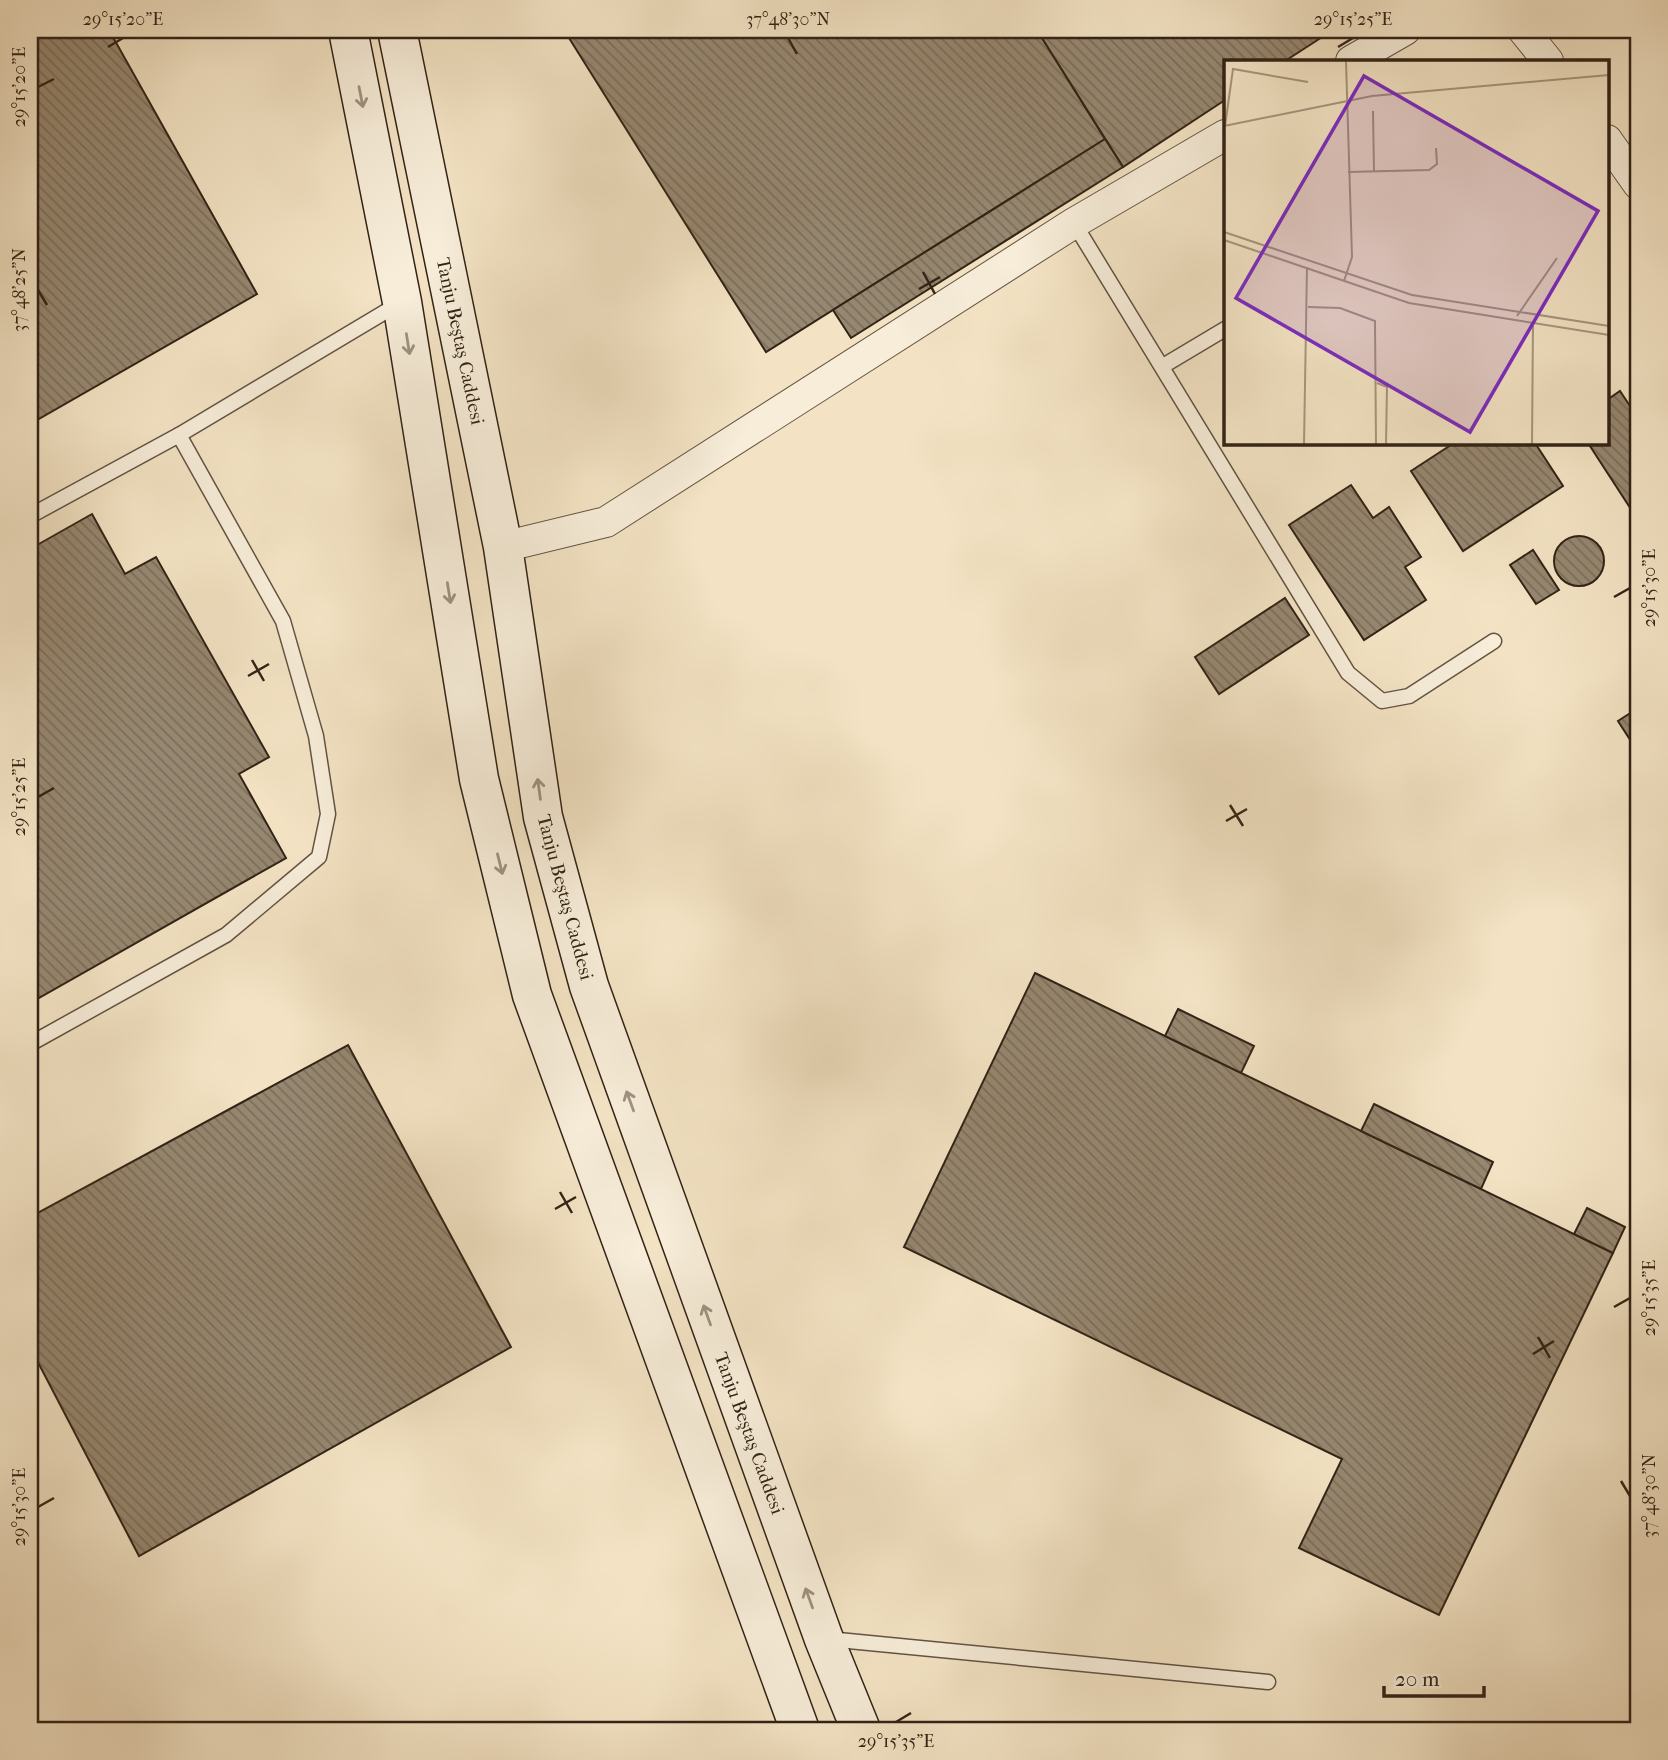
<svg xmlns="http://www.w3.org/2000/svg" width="1668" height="1760" font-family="'IM FELL French Canon',serif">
<defs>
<pattern id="building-back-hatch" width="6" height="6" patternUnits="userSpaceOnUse" patternTransform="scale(1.75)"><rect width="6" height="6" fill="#968770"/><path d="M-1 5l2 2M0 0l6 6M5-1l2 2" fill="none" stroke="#7b6e5b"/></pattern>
</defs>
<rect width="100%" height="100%" fill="#f3e3c4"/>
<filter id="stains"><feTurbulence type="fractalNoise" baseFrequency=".00286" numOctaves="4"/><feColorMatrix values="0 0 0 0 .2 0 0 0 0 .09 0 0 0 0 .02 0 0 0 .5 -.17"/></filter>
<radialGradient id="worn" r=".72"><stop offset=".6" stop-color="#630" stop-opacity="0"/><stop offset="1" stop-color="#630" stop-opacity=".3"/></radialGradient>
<g fill="url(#building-back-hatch)" stroke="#322316" stroke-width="2">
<polygon points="30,30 109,30 257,294 30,424"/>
<polygon points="564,30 1037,30 1105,139 766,352"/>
<polygon points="1037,30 1333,30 1285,61 1225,61 1225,100 1123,167"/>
<polygon points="1105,139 1123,167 851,338 833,310"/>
<polygon points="1620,391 1638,418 1638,520 1588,443 1607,443 1607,400"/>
<polygon points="1454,443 1535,443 1563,486 1463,551 1411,471"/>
<polygon points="1351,485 1373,518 1389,507 1421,557 1405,567 1426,600 1364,640 1289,525"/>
<polygon points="92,514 125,574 156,557 269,757 239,774 286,858 30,1003 30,549"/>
<circle cx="1579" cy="561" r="25"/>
<polygon points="1533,550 1559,590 1536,604 1510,565"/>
<polygon points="1285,598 1309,635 1219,694 1195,657"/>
<polygon points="1638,708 1638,752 1618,721"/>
<polygon points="1035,973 1613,1253 1439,1615 1299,1548 1342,1459 904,1247"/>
<polygon points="1178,1009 1254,1046 1241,1073 1165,1036"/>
<polygon points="348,1045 511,1347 139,1556 30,1347 30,1217"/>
<polygon points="1374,1104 1493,1162 1481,1189 1361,1131"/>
<polygon points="1587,1208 1625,1227 1613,1253 1574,1234"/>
</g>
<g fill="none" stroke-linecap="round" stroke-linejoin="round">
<defs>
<g id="lane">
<polyline points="1074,223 1348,673 1382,701 1409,696 1494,641"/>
<polyline points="1163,366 1225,329"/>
<polyline points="30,516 179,435 400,303"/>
<polyline points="30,1044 226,935 319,857 328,814 316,736 283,621 179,435"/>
<polyline points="828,1639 1268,1682"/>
</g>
<g id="street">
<polyline points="1523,30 1548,61"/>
<polyline points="1351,61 1405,30"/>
<polyline points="1607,140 1638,184"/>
<polyline points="503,547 606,522 1074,223 1225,135"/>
</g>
<g id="secondary">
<polyline points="348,30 402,302 479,779 532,995 800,1730"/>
<polyline points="397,30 503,547 543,817 589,986 824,1639 861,1730"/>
</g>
</defs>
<use href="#lane" stroke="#625342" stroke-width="17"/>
<use href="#street" stroke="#625342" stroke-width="32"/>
<use href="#secondary" stroke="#322316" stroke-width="41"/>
<use href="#lane" stroke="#f7edd9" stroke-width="14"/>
<use href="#street" stroke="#f7edd9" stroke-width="30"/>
<use href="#secondary" stroke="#f7edd9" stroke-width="38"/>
</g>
<defs><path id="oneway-shaft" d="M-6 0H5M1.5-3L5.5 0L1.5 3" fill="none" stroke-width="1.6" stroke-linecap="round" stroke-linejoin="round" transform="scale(1.75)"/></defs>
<g stroke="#9e9281">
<use href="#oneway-shaft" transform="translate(361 97) rotate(79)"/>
<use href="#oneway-shaft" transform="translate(408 344) rotate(81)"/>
<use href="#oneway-shaft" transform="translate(449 593) rotate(81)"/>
<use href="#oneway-shaft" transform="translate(539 789) rotate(-98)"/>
<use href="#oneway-shaft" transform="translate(500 864) rotate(76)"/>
<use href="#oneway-shaft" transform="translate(630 1101) rotate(-110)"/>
<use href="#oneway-shaft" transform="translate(707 1315) rotate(-110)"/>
<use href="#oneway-shaft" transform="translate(809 1598) rotate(-110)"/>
</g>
<path fill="none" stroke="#322316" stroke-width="2.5" d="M 788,38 L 797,54M 108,47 L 123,38M 1338,47 L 1353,38M 38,87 L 54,79M 923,272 L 935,294M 919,289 L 940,277M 38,290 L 47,305M 1614,597 L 1630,588M 252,660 L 264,681M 248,676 L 269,664M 38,797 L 54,788M 1230,805 L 1243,826M 1226,821 L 1247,809M 560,1192 L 572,1213M 555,1209 L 576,1197M 1614,1307 L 1630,1298M 1538,1337 L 1550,1358M 1533,1354 L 1554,1341M 1621,1481 L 1630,1496M 38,1507 L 54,1498M 896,1722 L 911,1713"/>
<g text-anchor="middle" stroke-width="5" stroke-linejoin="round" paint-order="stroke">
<g font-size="19" fill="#322316" stroke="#f7edd9">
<text transform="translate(461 341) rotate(78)" y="7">Tanju Beştaş Caddesi</text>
<text transform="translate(566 897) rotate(75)" y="7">Tanju Beştaş Caddesi</text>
<text transform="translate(750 1433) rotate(70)" y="7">Tanju Beştaş Caddesi</text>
</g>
</g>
<g transform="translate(1224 60)">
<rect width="385" height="385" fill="#f3e3c4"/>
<path fill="none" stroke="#a6967e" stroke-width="2" d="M 149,51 L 150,111M 0,66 L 148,36 L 385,15M 1,66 L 9,9 L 84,22M 124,112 L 205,110 L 213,104 L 212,88M 0,172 L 188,235 L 385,266M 0,180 L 185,243 L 385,275M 120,221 L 128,197 L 122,1M 84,247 L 116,248 L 151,261 L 152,384M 293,256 L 333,198M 153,323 L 163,327 L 162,384M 80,384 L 83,207M 308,384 L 309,263"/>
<path fill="#7b2cbf" fill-opacity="0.15" stroke="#7b2cbf" stroke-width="3.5" d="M 140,16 L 374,151 L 246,372 L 12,238 Z"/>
<rect width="385" height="385" fill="none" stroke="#322316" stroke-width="3.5"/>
</g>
<rect width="1668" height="1760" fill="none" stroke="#f3e3c4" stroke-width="77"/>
<path d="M1384 1686v10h100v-10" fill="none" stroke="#322316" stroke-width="3.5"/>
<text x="1395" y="1686" font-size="21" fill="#322316" stroke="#f7edd9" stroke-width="5" paint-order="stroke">20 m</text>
<rect x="38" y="38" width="1592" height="1684" fill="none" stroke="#322316" stroke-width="2.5"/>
<g font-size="18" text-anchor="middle" fill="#322316">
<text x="123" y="25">29°15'20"E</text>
<text x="788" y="25">37°48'30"N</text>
<text x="1353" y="25">29°15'25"E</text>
<text transform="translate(19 87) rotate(-90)" y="6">29°15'20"E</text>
<text transform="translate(19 290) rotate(-90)" y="6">37°48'25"N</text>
<text transform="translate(1649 588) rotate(-90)" y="6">29°15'30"E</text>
<text transform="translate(19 797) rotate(-90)" y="6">29°15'25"E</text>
<text transform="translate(1649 1298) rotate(-90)" y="6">29°15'35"E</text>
<text transform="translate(1649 1496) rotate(-90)" y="6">37°48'30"N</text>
<text transform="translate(19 1507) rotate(-90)" y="6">29°15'30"E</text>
<text x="896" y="1747">29°15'35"E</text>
</g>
<rect width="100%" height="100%" filter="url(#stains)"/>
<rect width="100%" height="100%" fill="url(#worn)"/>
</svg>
